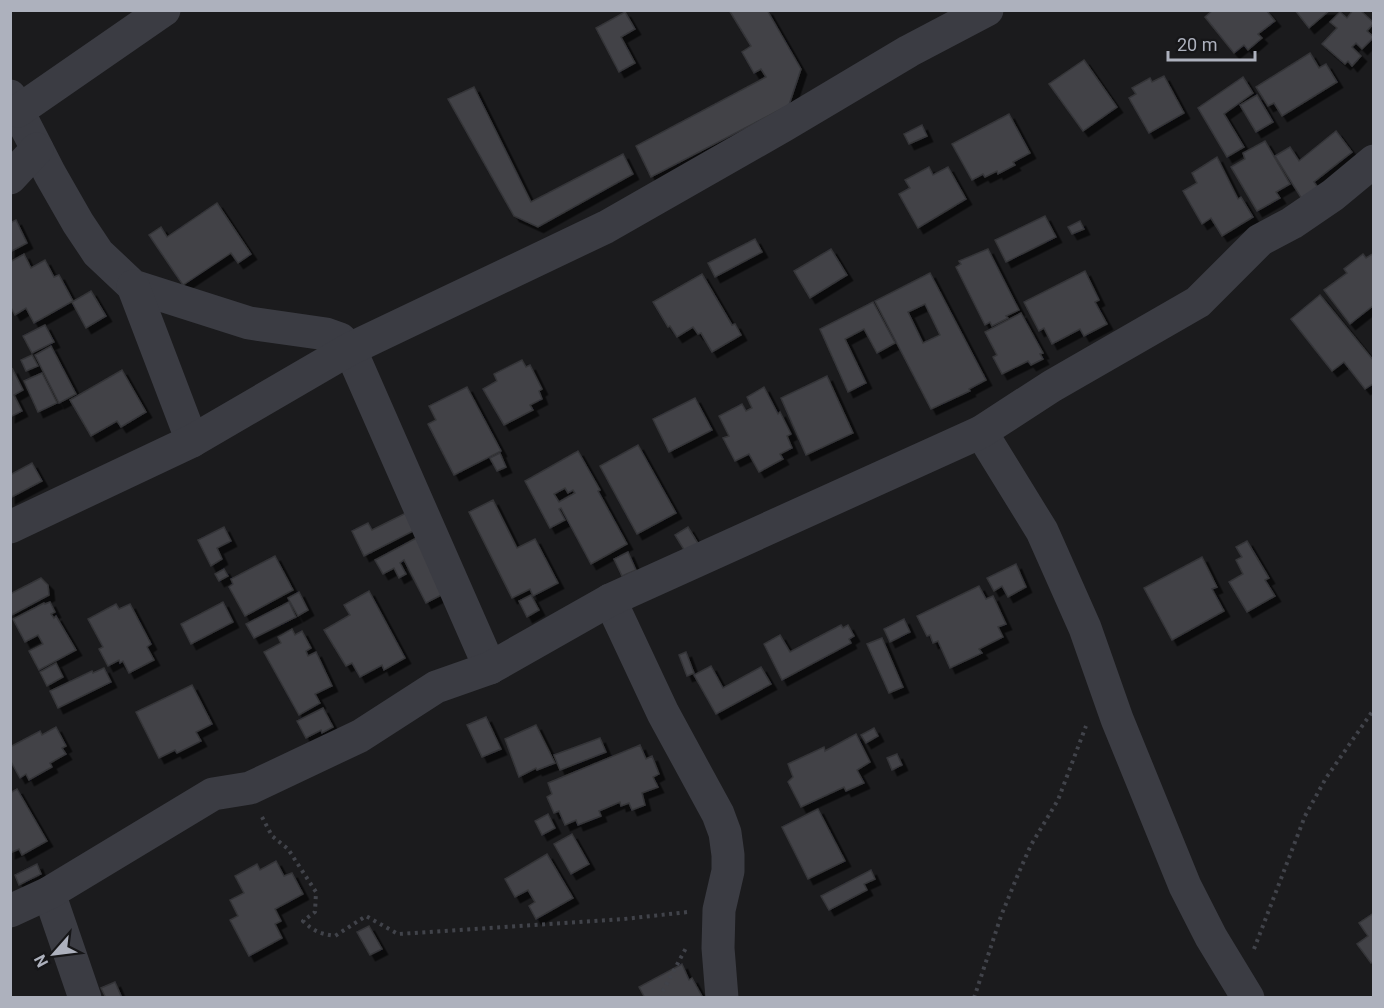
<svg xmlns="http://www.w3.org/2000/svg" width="1384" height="1008" font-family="Roboto,sans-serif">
<defs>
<filter id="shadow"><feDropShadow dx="5.5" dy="5.5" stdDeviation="0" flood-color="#0009"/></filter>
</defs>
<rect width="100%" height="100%" fill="#1b1b1d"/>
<g fill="#424347" stroke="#353539" stroke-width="1.5" fill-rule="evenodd" filter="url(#shadow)">
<polygon points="729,10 767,10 801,69 789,105 651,177 636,146 766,77 761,69 754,73 742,52 751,46"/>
<polygon points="1213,10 1266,10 1275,21 1258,34 1262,38 1248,50 1244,45 1234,53 1205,17"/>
<polygon points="1295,10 1330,10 1309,28"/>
<polygon points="1353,10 1360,10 1374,23 1367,31 1374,37 1362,49 1356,43 1352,47 1361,56 1352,66 1348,61 1345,64 1322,44 1337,28 1330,22 1340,12 1347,18"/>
<polygon points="625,12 635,29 621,37 635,63 619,72 596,28"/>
<polygon points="1310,53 1319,68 1326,64 1337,82 1282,116 1274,103 1268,106 1256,87"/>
<polygon points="1084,60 1117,107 1083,131 1049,84"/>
<polygon points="1164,76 1184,113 1149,133 1129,98 1136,94 1132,88 1150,78 1152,82"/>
<polygon points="1243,77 1253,93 1224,114 1244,147 1227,157 1198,108"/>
<polygon points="474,87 531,202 623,154 633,174 538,227 514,216 448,99"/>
<polygon points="1257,95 1273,122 1256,132 1240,105"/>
<polygon points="1009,114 1030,153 1013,162 1015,165 998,174 997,171 985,177 983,174 972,180 952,144"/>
<polygon points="922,125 927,136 909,144 904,134"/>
<polygon points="1336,131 1352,152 1314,182 1319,189 1302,199 1275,156 1290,147 1299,161"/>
<polygon points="1265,141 1290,184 1276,192 1280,198 1257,211 1231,167 1245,159 1243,153"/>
<polygon points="1217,157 1238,199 1241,197 1253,217 1222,236 1211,218 1202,224 1183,191 1197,183 1192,173"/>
<polygon points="929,167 933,175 948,167 966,199 918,228 899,194 910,188 905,180"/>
<polygon points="217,203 251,254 238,263 231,253 183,285 149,235 161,227 167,237"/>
<polygon points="1045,216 1056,237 1006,262 995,240"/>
<polygon points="16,220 27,243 10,252 10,223"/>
<polygon points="1080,221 1084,229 1072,234 1068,227"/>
<polygon points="755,239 762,252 715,277 708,263"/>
<polygon points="831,249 847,275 810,298 794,271"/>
<polygon points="988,249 1019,310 1006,316 1008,318 992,326 990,322 985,325 956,267 961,264 959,261"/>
<polygon points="1374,253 1374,305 1350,324 1324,290 1347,273 1344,269 1363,254 1366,258"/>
<polygon points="24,254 31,268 45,260 54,277 59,275 73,301 34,323 26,308 15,315 10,306 10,262"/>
<polygon points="1085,271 1099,300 1095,302 1107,324 1084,336 1080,329 1052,344 1044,328 1039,331 1024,302"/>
<path d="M 930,273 L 986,380 L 969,389 L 970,391 L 931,409 L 875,301 ZM 925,304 L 940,335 L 923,343 L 908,312 Z"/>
<polygon points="702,274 732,325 735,324 741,335 712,352 701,333 698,334 693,327 677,337 670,326 668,327 653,302"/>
<polygon points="91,291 106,316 86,328 72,302"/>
<polygon points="1320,295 1374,361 1374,383 1365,389 1344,362 1332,371 1291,319"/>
<polygon points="873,302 895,343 877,353 864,329 845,339 866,383 848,392 820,329"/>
<polygon points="1021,313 1043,353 1040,354 1043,359 1031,365 1028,361 1002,374 993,357 997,355 985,332"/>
<polygon points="45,325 54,342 32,353 23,336"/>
<polygon points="51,346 76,394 59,403 35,355"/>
<polygon points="32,355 38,366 26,371 21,360"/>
<polygon points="522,360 526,367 530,365 542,389 539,391 542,399 530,405 533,410 504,425 483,389 497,381 494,374"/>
<polygon points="12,368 23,390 14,395 22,411 10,417"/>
<polygon points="122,370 146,412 121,427 117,421 91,436 70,400"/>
<polygon points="42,373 57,403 38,412 24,381"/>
<polygon points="827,376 853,433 806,455 781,398"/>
<polygon points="467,387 501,451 454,475 428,424 436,420 429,406"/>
<polygon points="764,387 778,414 780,412 791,434 787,436 792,448 780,454 783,459 759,472 749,454 735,461 723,438 729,436 719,416 742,404 746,411 752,408 747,397"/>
<polygon points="695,398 712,430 669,452 653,419"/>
<polygon points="638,445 676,513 637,534 600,466"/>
<path d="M 578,451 L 600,490 L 598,491 L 627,544 L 591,564 L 561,508 L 559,509 L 565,520 L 550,528 L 525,481 ZM 565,488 L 568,493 L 573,490 L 575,493 L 559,502 L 554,494 Z"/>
<polygon points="500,453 506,467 497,471 490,458"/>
<polygon points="32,463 42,481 10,498 10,475"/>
<polygon points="493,500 517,548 535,539 558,583 533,596 530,589 512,598 469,512"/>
<polygon points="408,512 417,529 364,556 352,531 368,523 372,530"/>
<polygon points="224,527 231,541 217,548 222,559 211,566 198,540"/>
<polygon points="688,527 699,545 686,553 675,535"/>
<polygon points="422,535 451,590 426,603 404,560 400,563 406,574 399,578 394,568 383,574 375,560"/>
<polygon points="1247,541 1269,578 1265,580 1275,596 1247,612 1229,582 1243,574 1236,560 1242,557 1236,547"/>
<polygon points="628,552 636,570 622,576 614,559"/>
<polygon points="275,556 293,590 245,616 229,587 233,584 231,579"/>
<polygon points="1202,557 1217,587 1212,589 1224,611 1172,640 1144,588"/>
<polygon points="1016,564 1026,587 1008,597 1002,586 994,591 987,578"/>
<polygon points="224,569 228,576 219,581 215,574"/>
<polygon points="41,578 48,585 49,595 10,616 10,594"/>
<polygon points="979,586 986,599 993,596 1006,624 998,627 1003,637 979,649 982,653 950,668 938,641 933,643 930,635 927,636 917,616"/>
<polygon points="369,591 405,658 384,670 382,665 360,677 352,663 346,666 324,630 350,615 344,605"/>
<polygon points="299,592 308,610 298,616 288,598"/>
<polygon points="531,595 539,610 527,617 519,601"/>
<polygon points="50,602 55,612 51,614 54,618 56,616 76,650 39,670 29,651 43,644 38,635 25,642 13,619 44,603 45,604"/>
<polygon points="223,602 233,622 191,644 181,624"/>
<polygon points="289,602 296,617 254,638 246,624"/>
<polygon points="116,604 119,609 130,604 151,644 147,647 154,660 129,673 123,661 120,663 119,660 108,666 99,649 103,647 88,619"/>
<polygon points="904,619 910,632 890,642 884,629"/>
<polygon points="841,625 843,628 848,625 854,636 849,639 851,643 782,680 764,644 780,635 790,652"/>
<polygon points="292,629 295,635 302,631 311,648 306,651 308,656 316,652 332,686 315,694 320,703 299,715 264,652 281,643 278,637"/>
<polygon points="882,638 903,687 889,693 867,644"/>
<polygon points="686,652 694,673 687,676 679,655"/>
<polygon points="56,663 63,677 47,686 40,672"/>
<polygon points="711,666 723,688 761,667 771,684 716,714 694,675"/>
<polygon points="104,668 111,682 58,708 50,691 92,671 93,673"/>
<polygon points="192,685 212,724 196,732 201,741 177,753 175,750 159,758 136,712"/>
<polygon points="323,708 333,727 322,733 321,730 306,738 297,721"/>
<polygon points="486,717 501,749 482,757 467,725"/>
<polygon points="536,725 555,763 537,770 536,768 519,777 505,739"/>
<polygon points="56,727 66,746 62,748 66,754 50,763 52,767 29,780 26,774 20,778 10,760 10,747 40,731 42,735"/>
<polygon points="874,728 878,736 866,743 861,735"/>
<polygon points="856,734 870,762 857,770 864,783 846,791 844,787 801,807 788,782 793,777 788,764 824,747 825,751"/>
<polygon points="600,738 606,752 560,770 554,755"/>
<polygon points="640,745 646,759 652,756 659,774 653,777 658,787 642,793 645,805 632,810 629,803 621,806 620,802 599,811 601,816 578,825 576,820 565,825 559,811 554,813 547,797 552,794 548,783"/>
<polygon points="897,754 902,765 892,770 887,758"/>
<polygon points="10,789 12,792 17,789 47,841 22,855 19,849 10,853"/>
<polygon points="818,809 845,861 808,879 782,827"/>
<polygon points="548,814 555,828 542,835 535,821"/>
<polygon points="572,834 589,864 571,874 554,844"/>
<polygon points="547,854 573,898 536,919 529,906 535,902 528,890 515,897 505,879"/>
<polygon points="276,861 284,876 292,873 303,894 275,909 281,921 275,924 282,938 249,956 230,920 238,916 230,900 244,893 235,876 257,864 260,870"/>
<polygon points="37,864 41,874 19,885 15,875"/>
<polygon points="871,870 875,879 864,884 867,890 829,910 821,896"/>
<polygon points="1374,913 1374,961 1371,963 1357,944 1368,936 1359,923"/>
<polygon points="369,926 382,949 370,955 357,932"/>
<polygon points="682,964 689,980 692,978 703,998 645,998 639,987"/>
<polygon points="115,982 122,998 106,998 101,988"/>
</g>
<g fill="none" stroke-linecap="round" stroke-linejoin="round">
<g stroke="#41434a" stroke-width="4" stroke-dasharray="3 4.5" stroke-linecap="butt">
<path d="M 262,817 L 272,836 L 288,849 L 316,892 L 315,912 L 303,921 C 313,931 321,934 335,936 L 366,916 L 398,934 L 624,919 L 688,912"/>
<polyline points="1254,949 1305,816 1326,778 1374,709"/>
<polyline points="659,998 686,948"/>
<polyline points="974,998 1001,916 1019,872 1031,845 1058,800 1086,726"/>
</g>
<g stroke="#3b3c43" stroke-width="33">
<polyline points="10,96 50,174 78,223 98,253 133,286 249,323 326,334 340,339 350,349 490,668"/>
<polyline points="18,111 164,10"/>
<polyline points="10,178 37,149"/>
<polyline points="133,286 192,441"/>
<polyline points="981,432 1042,531 1085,628 1117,719 1185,886 1211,937 1248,998"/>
<polyline points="10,527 192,441 350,349 606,227 783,126 909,51 987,10"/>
<polyline points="610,600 663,713 718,814 725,833 728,855 728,871 719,910 718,948 722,998"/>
<polyline points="49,893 85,998"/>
<polyline points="10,911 49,893 213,794 250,788 360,736 436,687 490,668 610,600 981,432 1052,386 1198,302 1260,240 1292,223 1333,195 1374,161"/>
</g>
</g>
<rect width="1384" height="1008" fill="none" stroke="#adb1bd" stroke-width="24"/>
<g transform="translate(54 954) rotate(242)" stroke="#161618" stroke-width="4.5" paint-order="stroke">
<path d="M0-4.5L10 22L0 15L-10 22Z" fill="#adb1bd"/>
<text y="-9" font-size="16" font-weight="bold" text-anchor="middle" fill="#adb1bd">N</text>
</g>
<path d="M1168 51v9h87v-9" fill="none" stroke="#adb1bd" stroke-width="3"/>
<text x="1177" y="51" font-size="18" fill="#adb1bd" stroke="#161618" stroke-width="4.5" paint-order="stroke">20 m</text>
</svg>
